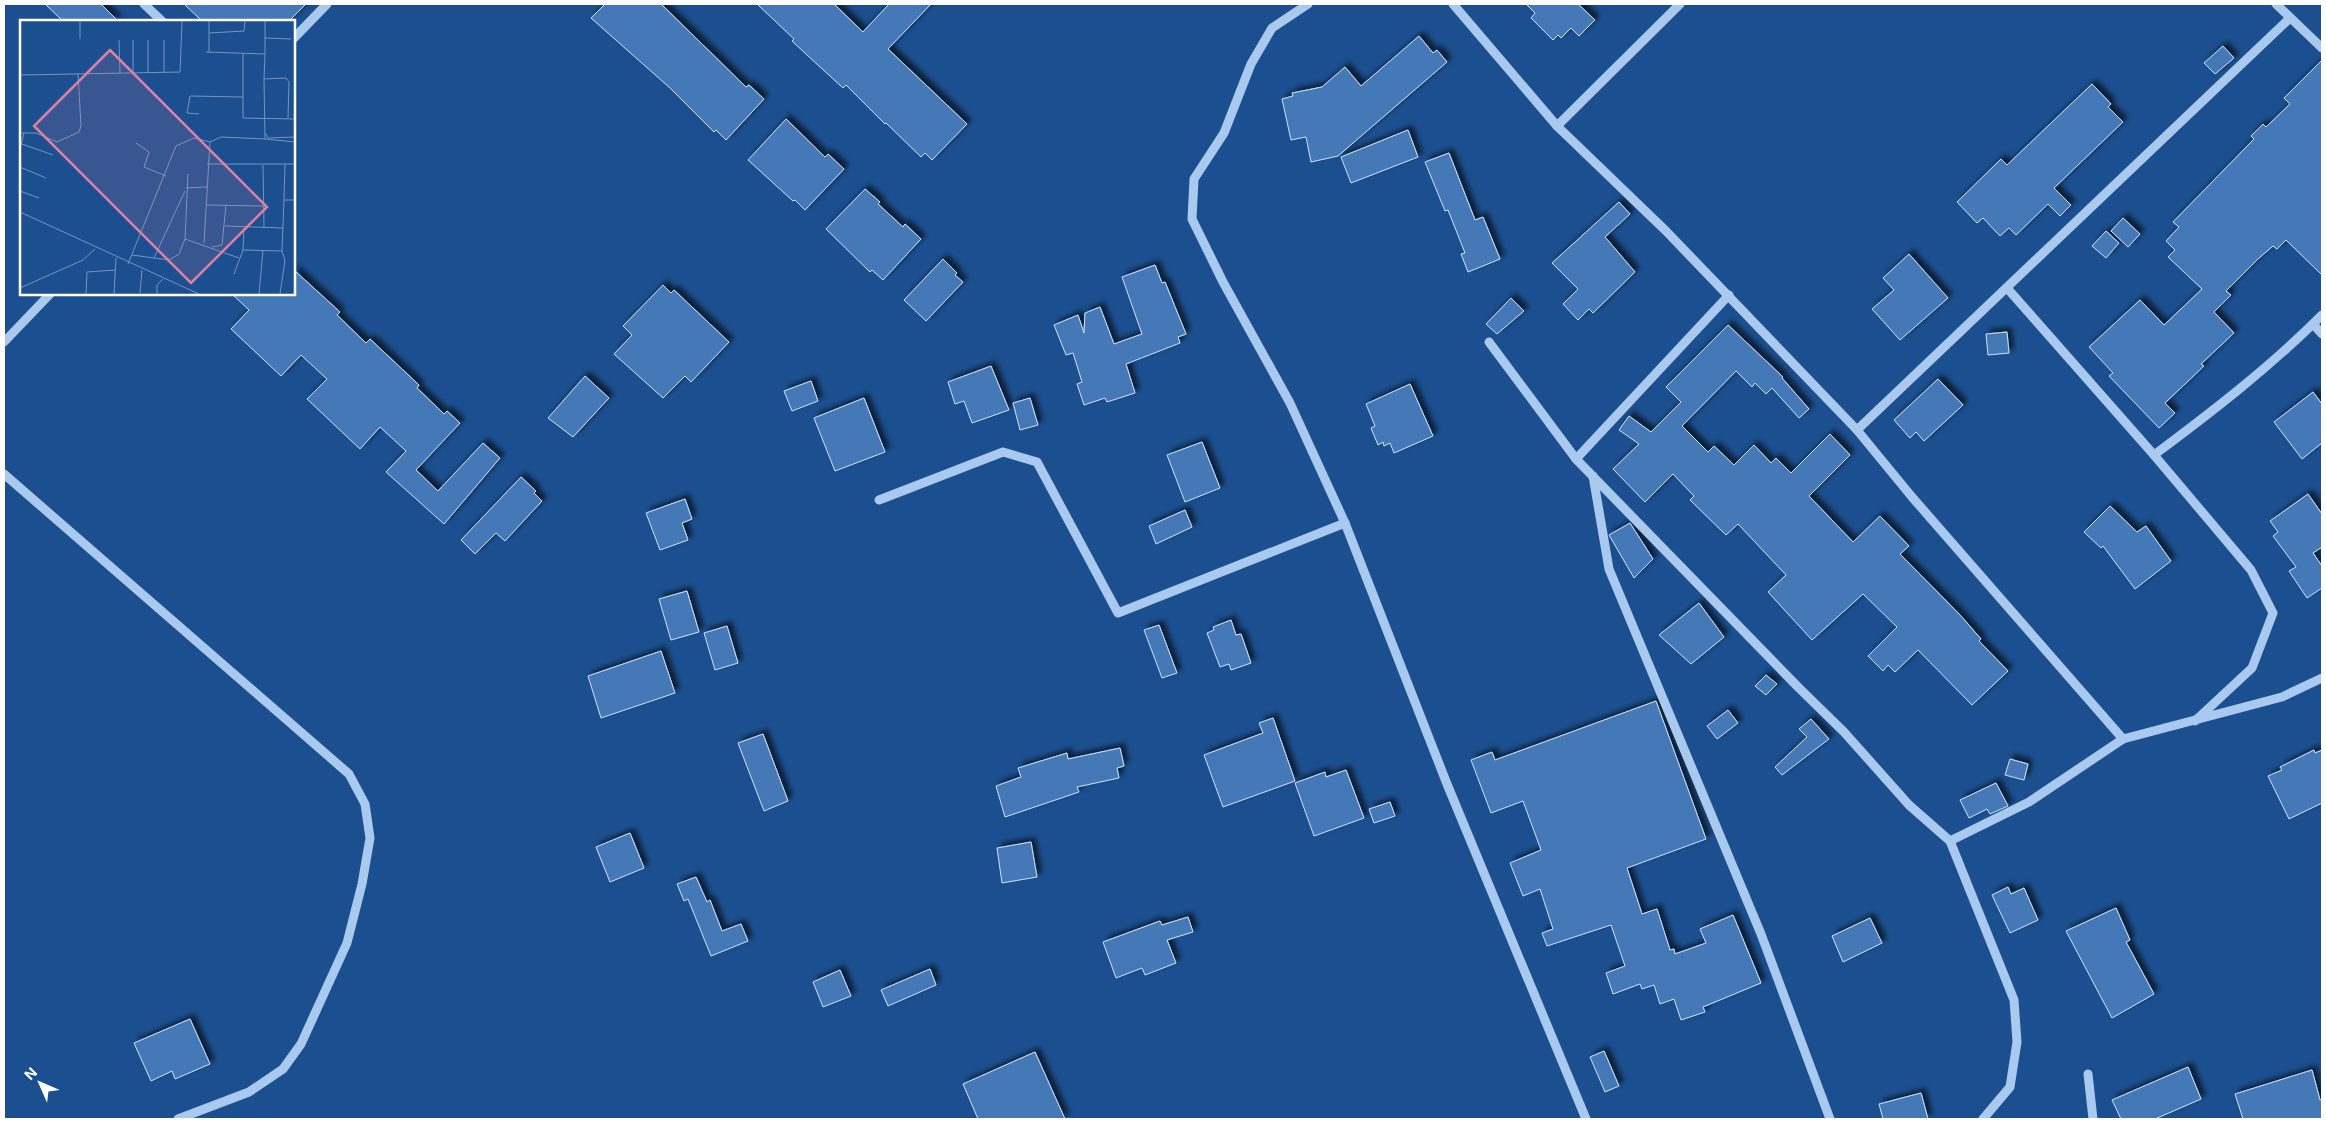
<svg xmlns="http://www.w3.org/2000/svg" width="2326" height="1123" font-family="Inter,sans-serif">
<defs>
<filter id="shadow"><feDropShadow dx="4.5" dy="-4.5" stdDeviation="2.5" flood-color="#0009"/></filter>
</defs>
<rect width="100%" height="100%" fill="#1b4f8f"/>
<g fill="#4478b7" stroke="#cfe3fa" filter="url(#shadow)">
<polygon points="45,4 101,4 118,21 63,21"/>
<polygon points="184,4 306,4 289,21 202,21"/>
<polygon points="605,4 661,4 746,87 749,85 764,99 726,140 716,130 714,132 670,88 591,18"/>
<polygon points="757,4 834,4 863,32 889,4 931,4 888,49 967,124 932,160 925,153 921,157 886,123 885,124 846,85 843,88 807,55 792,41 794,39"/>
<polygon points="1526,4 1578,4 1595,20 1579,36 1571,28 1561,38 1558,35 1553,40 1531,18 1535,13"/>
<polygon points="1419,36 1433,53 1437,50 1447,62 1338,156 1311,162 1306,137 1291,140 1282,99 1293,96 1292,93 1322,87 1345,67 1361,86"/>
<polygon points="2223,46 2234,58 2215,74 2204,63"/>
<polygon points="2322,60 2322,275 2286,240 2277,249 2273,246 2259,258 2226,291 2231,295 2214,312 2234,333 2201,364 2204,366 2165,403 2175,413 2159,428 2109,376 2113,373 2089,347 2140,300 2164,325 2202,289 2168,257 2175,250 2166,241 2179,227 2173,222 2254,139 2251,136 2263,124 2266,127 2290,104 2284,98"/>
<polygon points="2092,84 2111,104 2108,107 2123,122 2054,188 2071,205 2060,216 2048,204 2016,235 2009,228 2000,236 1983,218 1977,223 1957,202 2001,159 2007,165"/>
<polygon points="786,119 825,157 828,154 844,169 805,210 795,200 793,201 748,160"/>
<polygon points="1408,130 1418,157 1351,183 1341,157"/>
<polygon points="1449,153 1475,220 1483,217 1500,259 1468,272 1461,254 1465,253 1448,210 1445,211 1425,162"/>
<polygon points="865,189 880,202 878,204 903,227 905,224 921,239 883,280 872,270 870,272 826,229"/>
<polygon points="1619,202 1630,214 1605,237 1635,272 1593,313 1589,309 1578,320 1563,304 1578,289 1552,263"/>
<polygon points="2123,218 2140,234 2128,247 2111,231"/>
<polygon points="2106,231 2119,243 2106,258 2092,246"/>
<polygon points="1909,254 1948,298 1900,340 1872,309 1894,290 1883,278"/>
<polygon points="943,259 957,273 955,275 963,282 926,321 904,300"/>
<polygon points="1155,265 1162,283 1165,282 1186,334 1178,337 1180,343 1126,364 1135,393 1107,402 1105,398 1084,405 1077,384 1082,382 1073,353 1066,355 1054,325 1078,315 1084,333 1085,313 1100,307 1114,344 1142,334 1122,277"/>
<polygon points="294,270 340,312 337,315 366,343 370,339 419,385 417,388 444,414 447,411 460,423 416,470 438,491 483,443 500,458 444,524 386,472 406,451 380,427 360,449 307,399 327,379 301,355 281,376 231,329 249,310 232,294 294,294"/>
<polygon points="663,285 671,293 674,290 729,342 691,382 685,376 663,398 614,354 632,335 623,326"/>
<polygon points="1511,298 1524,311 1497,334 1486,324"/>
<polygon points="1728,325 1783,377 1782,378 1809,409 1799,418 1772,388 1766,394 1755,383 1752,387 1736,371 1682,426 1708,452 1714,446 1734,465 1754,445 1771,463 1776,458 1791,473 1830,434 1850,455 1809,496 1853,542 1880,516 1909,546 1900,554 1961,616 1981,639 1979,641 2008,671 1972,705 1918,650 1895,672 1888,665 1883,671 1868,656 1897,627 1863,594 1812,640 1768,592 1786,575 1738,524 1726,535 1690,500 1694,496 1673,474 1645,502 1613,469 1639,444 1619,430 1629,416 1651,432 1681,402 1666,387"/>
<polygon points="2007,332 2009,353 1988,355 1986,334"/>
<polygon points="991,366 1009,410 972,423 964,401 955,404 948,382"/>
<polygon points="585,376 609,398 573,437 548,418"/>
<polygon points="1938,379 1963,405 1924,441 1916,432 1910,438 1894,420"/>
<polygon points="811,381 818,401 792,411 784,391"/>
<polygon points="1410,384 1433,436 1394,453 1390,443 1384,446 1383,442 1378,445 1371,428 1375,426 1366,404"/>
<polygon points="2313,392 2322,404 2322,443 2302,459 2274,422"/>
<polygon points="864,398 885,452 835,471 814,418"/>
<polygon points="1030,398 1038,425 1020,430 1013,403"/>
<polygon points="1202,442 1220,488 1185,502 1167,455"/>
<polygon points="521,477 536,491 534,493 542,501 505,541 496,533 475,554 461,540"/>
<polygon points="2308,494 2322,514 2322,547 2313,553 2322,566 2322,588 2307,598 2289,571 2296,567 2273,536 2278,532 2270,521"/>
<polygon points="685,499 692,519 682,523 688,540 660,550 646,513"/>
<polygon points="2110,506 2137,532 2146,526 2171,561 2135,589 2103,546 2101,548 2084,532"/>
<polygon points="1185,510 1192,527 1156,544 1149,526"/>
<polygon points="1630,523 1653,559 1634,578 1609,535"/>
<polygon points="687,591 699,632 671,640 659,599"/>
<polygon points="1699,603 1724,637 1691,664 1659,635"/>
<polygon points="1231,620 1236,635 1241,634 1251,663 1231,670 1229,664 1220,667 1207,633 1214,630 1213,627"/>
<polygon points="1159,625 1177,673 1162,678 1144,630"/>
<polygon points="727,626 738,663 715,670 704,633"/>
<polygon points="661,651 675,693 601,718 588,676"/>
<polygon points="1766,675 1777,684 1766,695 1755,686"/>
<polygon points="1656,701 1706,839 1627,868 1642,914 1657,909 1670,950 1674,949 1675,954 1706,943 1700,929 1733,915 1761,983 1703,1007 1705,1012 1681,1020 1674,999 1660,1004 1654,985 1642,989 1640,984 1613,994 1606,973 1625,966 1611,925 1547,946 1542,933 1553,929 1540,889 1523,896 1510,863 1541,850 1523,801 1491,813 1471,760 1492,752 1495,760"/>
<polygon points="1728,710 1738,723 1717,739 1707,726"/>
<polygon points="1273,718 1295,781 1223,807 1204,755 1263,733 1259,723"/>
<polygon points="1811,719 1829,739 1782,775 1775,767 1807,737 1799,729"/>
<polygon points="763,734 788,801 764,811 738,743"/>
<polygon points="1120,748 1124,766 1117,768 1119,778 1077,787 1079,792 1005,817 996,786 1021,777 1018,768 1067,753 1068,759"/>
<polygon points="2314,750 2315,753 2322,750 2322,803 2289,819 2268,776 2282,770 2280,767"/>
<polygon points="2010,759 2028,764 2024,780 2005,775"/>
<polygon points="1346,770 1364,818 1314,836 1295,783 1325,772 1326,777"/>
<polygon points="1996,783 2008,806 1990,814 1987,809 1969,818 1960,800"/>
<polygon points="1390,802 1395,816 1374,823 1369,809"/>
<polygon points="630,833 644,868 610,882 596,847"/>
<polygon points="1031,842 1037,877 1002,883 997,848"/>
<polygon points="696,877 707,902 710,900 722,931 741,924 748,941 711,956 688,899 684,901 677,884"/>
<polygon points="2008,887 2011,894 2024,888 2038,920 2010,933 1992,895"/>
<polygon points="2116,908 2130,940 2126,942 2154,994 2112,1018 2066,931"/>
<polygon points="1188,917 1193,932 1167,940 1176,963 1145,975 1142,968 1116,978 1103,942 1160,921 1162,925"/>
<polygon points="1870,918 1882,943 1843,962 1832,936"/>
<polygon points="930,969 936,985 888,1006 881,990"/>
<polygon points="840,970 851,996 823,1007 813,982"/>
<polygon points="190,1019 210,1064 175,1079 172,1071 151,1081 134,1043"/>
<polygon points="1604,1051 1619,1086 1605,1092 1590,1057"/>
<polygon points="1035,1052 1065,1119 978,1119 963,1084"/>
<polygon points="2188,1067 2201,1099 2155,1119 2121,1119 2112,1100"/>
<polygon points="2312,1070 2320,1100 2322,1099 2322,1119 2243,1119 2235,1094"/>
<polygon points="1921,1093 1928,1119 1883,1119 1879,1104"/>
</g>
<g fill="none" stroke-linecap="round" stroke-linejoin="round">
<g stroke="#a9c9ee" stroke-width="9">
<polyline points="144,4 162,21"/>
<polyline points="1308,4 1272,28 1251,64 1224,133 1194,179 1192,219 1223,282 1290,403 1345,523 1447,784 1586,1119"/>
<polyline points="1453,4 1557,126 1666,231 1857,430 1912,497 2123,739"/>
<polyline points="2276,4 2322,48"/>
<polyline points="294,38 327,4"/>
<polyline points="1557,126 1680,4"/>
<polyline points="2007,288 2154,455 2251,570 2273,613 2252,668 2195,721"/>
<polyline points="2313,324 2322,334"/>
<polyline points="4,342 50,294"/>
<polyline points="1489,342 1576,459 1799,688 1844,732 1909,805 1950,841 2014,1000 2017,1042 2010,1087 1983,1119"/>
<polyline points="1857,430 2290,18"/>
<path d="M 2154,455 C 2213,411 2270,367 2322,315"/>
<polyline points="1576,459 1729,295"/>
<polyline points="4,474 349,774 365,804 370,838 362,884 347,943 301,1044 283,1069 249,1092 178,1119"/>
<polyline points="1593,476 1609,569 1761,934 1830,1119"/>
<polyline points="879,500 1003,452 1037,462 1118,613 1345,523"/>
<polyline points="1950,841 2029,802 2123,739 2282,697 2322,678"/>
<polyline points="2088,1074 2093,1119"/>
</g>
</g>
<g transform="translate(20 20)">
<rect width="275" height="275" fill="#1b4f8f"/>
<path fill="none" stroke="#7695bc" stroke-width="1" d="M 60,1 L 60,19M 189,1 L 189,32M 189,13 L 224,11 L 225,1M 245,18 L 271,19M 99,20 L 100,53M 113,20 L 113,53M 128,20 L 128,52M 144,20 L 144,52M 186,32 L 245,34 L 244,59M 223,33 L 223,98 L 275,99M 245,34 L 245,1M 0,55 L 160,52 L 162,1M 179,94 L 167,93 L 170,76 L 223,77M 268,98 L 269,62 L 266,58 L 244,59 L 245,119 L 275,122M 0,113 L 16,113 L 37,122 L 59,112 L 61,106 L 58,54M 245,113 L 248,118 L 275,117M 116,123 L 129,132 L 124,147 L 146,156M 2,124 L 33,135M 0,129 L 4,113M 187,144 L 275,144M 243,145 L 244,208M 0,147 L 26,158M 166,168 L 187,167M 0,171 L 19,178M 264,180 L 265,144M 186,185 L 243,186M 0,192 L 179,274M 205,206 L 263,208M 165,219 L 219,238M 184,223 L 190,122 L 201,117 L 245,119M 192,227 L 202,225 L 206,185M 223,230 L 262,231M 112,235 L 149,240 L 159,234 L 165,219 L 168,154M 134,238 L 165,171M 108,244 L 156,126 L 174,118 L 190,122M 214,254 L 223,230 L 224,208M 0,268 L 63,240 L 75,229M 120,273 L 122,250M 66,274 L 67,252 L 95,250M 94,274 L 96,238M 137,274 L 137,265 L 143,259M 239,274 L 243,230M 260,274 L 265,240 L 262,231 L 264,180 L 275,180"/>
<path fill="#dd80a5" fill-opacity="0.15" stroke="#dd80a5" stroke-width="2.5" d="M 90,30 L 247,187 L 171,263 L 14,106 Z"/>
<rect width="275" height="275" fill="none" stroke="#fff" stroke-width="2.5"/>
</g>
<rect width="2326" height="1123" fill="none" stroke="#ffffff" stroke-width="10"/>
<g transform="translate(40 1083) rotate(315)" stroke="#1b4f8f" stroke-width="4" paint-order="stroke">
<path d="M0-4L9 19L0 12L-9 19Z" fill="#ffffff"/>
<text y="-8" font-size="14" font-weight="bold" text-anchor="middle" fill="#ffffff">N</text>
</g>
</svg>
